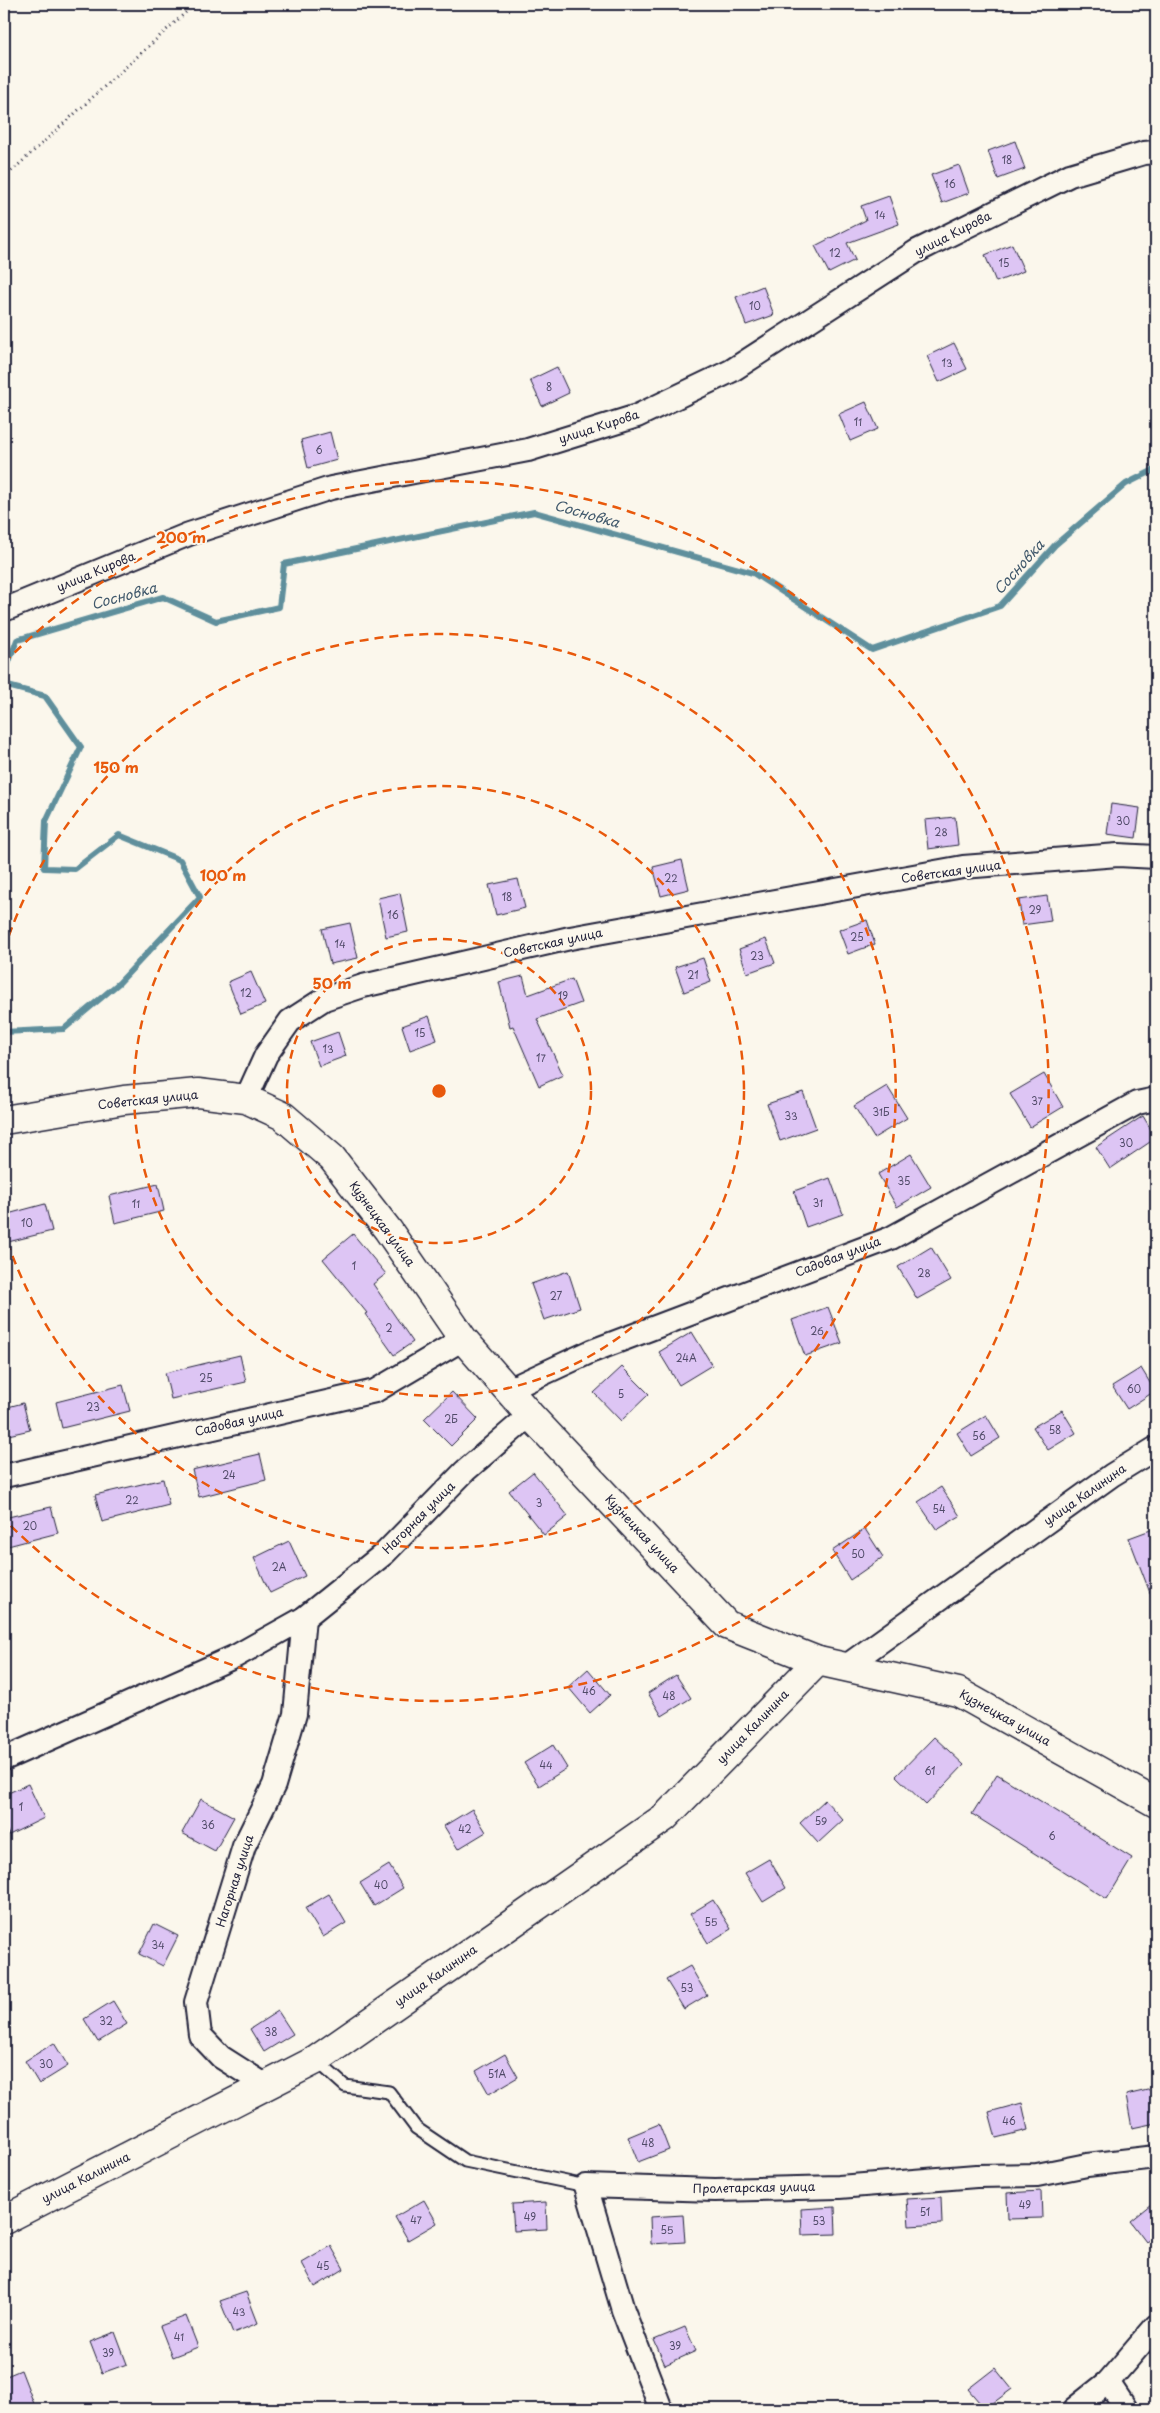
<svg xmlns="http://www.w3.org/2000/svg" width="1160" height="2413" font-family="'Playpen Sans',sans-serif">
<rect width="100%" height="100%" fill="#fbf7ec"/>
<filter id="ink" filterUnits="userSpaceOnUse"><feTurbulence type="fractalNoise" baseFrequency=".02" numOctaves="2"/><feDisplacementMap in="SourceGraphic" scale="10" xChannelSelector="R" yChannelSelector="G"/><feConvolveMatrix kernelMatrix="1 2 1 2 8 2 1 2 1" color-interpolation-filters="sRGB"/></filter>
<g filter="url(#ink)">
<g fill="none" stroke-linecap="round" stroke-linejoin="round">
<g stroke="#5e8f9c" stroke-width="6">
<polyline points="4,675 17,640 163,597 216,621 279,607 284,564 534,512 753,573 872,650 1000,606 1055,545 1126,484 1156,469"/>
<polyline points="4,685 45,696 81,747 46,821 44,868 75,869 119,835 180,860 200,897 119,983 64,1029 4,1032"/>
</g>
</g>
<g fill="#ddc5f4" stroke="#22223b">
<polygon points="1015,141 1025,169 998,179 988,151"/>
<polygon points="959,165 969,193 942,203 931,175"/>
<polygon points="889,196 899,224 847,243 855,260 829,273 815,246 866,220 861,206"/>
<polygon points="1012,244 1024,271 996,282 985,255"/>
<polygon points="763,286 774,315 746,325 736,297"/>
<polygon points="954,343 967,369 939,382 927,356"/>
<polygon points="557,367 569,393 542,406 530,380"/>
<polygon points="866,402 878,429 850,441 839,414"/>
<polygon points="330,432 337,460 308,468 301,440"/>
<polygon points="1111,804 1140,808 1136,838 1107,834"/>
<polygon points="955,817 958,845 928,849 925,820"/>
<polygon points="682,860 689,889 661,896 653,867"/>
<polygon points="518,879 525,908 496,915 489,885"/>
<polygon points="400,893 408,932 386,937 378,898"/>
<polygon points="1047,896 1051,921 1022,925 1019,900"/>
<polygon points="867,920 875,944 848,954 839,930"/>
<polygon points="350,923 358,958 330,964 322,929"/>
<polygon points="766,939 775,963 747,973 739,949"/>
<polygon points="703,958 711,982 684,992 675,967"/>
<polygon points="251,972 265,1004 241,1014 228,982"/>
<polygon points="523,976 528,995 572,979 581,1003 537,1019 563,1075 539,1086 513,1026 510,1027 499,982"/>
<polygon points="429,1016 437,1040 410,1050 402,1026"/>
<polygon points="338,1032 346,1056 319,1066 310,1042"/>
<polygon points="1044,1074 1063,1107 1030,1127 1010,1094"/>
<polygon points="887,1086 907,1118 874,1138 854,1106"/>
<polygon points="803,1092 816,1128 780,1141 767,1104"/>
<polygon points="1143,1116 1156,1138 1110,1169 1096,1147"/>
<polygon points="911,1154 931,1187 897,1207 878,1174"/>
<polygon points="830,1178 843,1214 806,1227 794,1191"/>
<polygon points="158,1184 164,1211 115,1223 109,1196"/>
<polygon points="45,1204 52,1231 4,1243 4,1215"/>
<polygon points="353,1234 386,1274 373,1284 413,1342 394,1355 365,1314 367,1313 323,1259"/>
<polygon points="931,1247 951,1280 917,1299 898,1267"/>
<polygon points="568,1271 580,1308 544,1320 531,1284"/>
<polygon points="828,1307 842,1343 805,1356 792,1320"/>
<polygon points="692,1332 712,1365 679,1385 659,1352"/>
<polygon points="240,1355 246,1382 171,1399 165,1373"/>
<polygon points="622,1367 649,1394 621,1421 594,1393"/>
<polygon points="1141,1368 1155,1391 1127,1409 1112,1386"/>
<polygon points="123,1385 130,1411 62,1428 56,1402"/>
<polygon points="452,1392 478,1419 451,1446 424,1419"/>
<polygon points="23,1403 30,1430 4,1436 4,1408"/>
<polygon points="1062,1410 1076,1433 1048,1450 1033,1427"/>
<polygon points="986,1415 1000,1438 971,1456 957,1433"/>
<polygon points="260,1454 266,1480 199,1497 192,1470"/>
<polygon points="533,1472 568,1516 544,1535 509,1491"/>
<polygon points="163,1479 169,1505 102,1522 95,1495"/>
<polygon points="941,1487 960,1516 937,1530 918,1502"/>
<polygon points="51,1507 58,1533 4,1547 4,1518"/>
<polygon points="1156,1528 1156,1605 1155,1606 1129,1538"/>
<polygon points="865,1529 883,1557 850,1580 832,1551"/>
<polygon points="289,1541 305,1576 270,1593 254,1558"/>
<polygon points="588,1669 610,1695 590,1713 568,1687"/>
<polygon points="676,1675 691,1698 662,1716 648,1693"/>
<polygon points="934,1737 964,1765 926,1805 896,1776"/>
<polygon points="553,1745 567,1768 539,1786 524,1763"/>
<polygon points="997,1774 1132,1858 1107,1899 972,1814"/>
<polygon points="28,1784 44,1818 9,1835 4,1824 4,1795"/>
<polygon points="201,1799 234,1817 215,1851 182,1833"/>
<polygon points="825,1800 843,1820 818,1843 800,1823"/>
<polygon points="472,1809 486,1832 458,1849 444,1826"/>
<polygon points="769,1859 786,1888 763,1902 745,1873"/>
<polygon points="389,1865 403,1888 374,1906 360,1883"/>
<polygon points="329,1894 346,1923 323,1937 305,1908"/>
<polygon points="713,1900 731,1929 708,1943 690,1914"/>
<polygon points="154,1924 178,1936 163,1966 139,1954"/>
<polygon points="690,1966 707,1995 684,2009 666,1980"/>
<polygon points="113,2001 127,2024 98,2042 84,2019"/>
<polygon points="278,2011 293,2034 264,2052 250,2029"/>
<polygon points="54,2043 68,2066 39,2084 25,2061"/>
<polygon points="505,2054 518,2077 489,2094 476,2071"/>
<polygon points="1152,2089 1156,2123 1132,2128 1126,2095"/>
<polygon points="1022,2103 1028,2130 996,2138 989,2112"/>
<polygon points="659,2124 669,2150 638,2162 628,2137"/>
<polygon points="1041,2191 1042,2218 1008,2219 1007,2193"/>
<polygon points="941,2197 942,2224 909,2226 907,2199"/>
<polygon points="424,2200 437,2223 408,2240 395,2217"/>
<polygon points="1156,2200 1156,2235 1146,2242 1130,2221"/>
<polygon points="546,2202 547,2229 514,2231 512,2204"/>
<polygon points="835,2207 836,2234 802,2235 801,2209"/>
<polygon points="683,2215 685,2242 651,2244 650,2217"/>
<polygon points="331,2246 344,2269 315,2287 302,2263"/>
<polygon points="246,2292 258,2323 233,2333 220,2301"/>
<polygon points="186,2316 198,2347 172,2357 160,2326"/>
<polygon points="685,2327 696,2351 665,2365 654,2340"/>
<polygon points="115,2332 127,2364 102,2373 90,2342"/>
<polygon points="995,2368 1012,2389 985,2409 968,2389"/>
<polygon points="21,2370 36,2409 7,2409 4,2401 4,2377"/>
</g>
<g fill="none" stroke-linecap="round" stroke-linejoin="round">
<defs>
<polyline id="service" points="316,2060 345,2086 389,2092 416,2128 465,2161 586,2186"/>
<g id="minor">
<polyline points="4,610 189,534 331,488 528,450 637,416 731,371 917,251 1070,175 1144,153 1156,152"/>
<polyline points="246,1099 266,1055 290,1021 324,999 363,986 570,938 963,867 1118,855 1156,857"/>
<polyline points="508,1390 592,1351 891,1238 1137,1103 1156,1099"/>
<polyline points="4,1476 375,1391 463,1339"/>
<polyline points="845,1667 1112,1475 1156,1448"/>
<polyline points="4,1759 236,1656 304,1618 385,1553 465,1471 530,1415"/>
<polyline points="265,2085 221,2057 200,2035 196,2002 244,1846 274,1785 295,1714 304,1618"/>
<polyline points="1108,2382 1126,2409"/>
<polyline points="661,2409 623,2310 586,2186 715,2190 839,2187 976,2176 1037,2175 1087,2165 1156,2157"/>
<polyline points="1074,2409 1108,2382 1156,2326"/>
</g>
<polyline id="tertiary" points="4,2220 316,2060 665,1817 818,1661"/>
<polyline id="secondary" points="4,1120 124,1100 198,1093 246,1099 283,1116 332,1158 388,1230 463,1339 530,1415 727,1625 818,1661 958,1692 1156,1803"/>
</defs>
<use href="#service" stroke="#22223b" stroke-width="15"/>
<use href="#minor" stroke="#22223b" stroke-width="26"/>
<use href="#tertiary" stroke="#22223b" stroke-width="31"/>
<use href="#secondary" stroke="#22223b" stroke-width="31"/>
<polyline stroke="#22223b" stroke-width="3" stroke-dasharray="1 4" stroke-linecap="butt" points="4,178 195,4"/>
<use href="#service" stroke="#fbf7ec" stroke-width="11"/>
<use href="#minor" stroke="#fbf7ec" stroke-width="22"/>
<use href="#tertiary" stroke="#fbf7ec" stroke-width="28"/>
<use href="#secondary" stroke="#fbf7ec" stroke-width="28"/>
</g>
</g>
<g fill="none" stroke="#e8590c" stroke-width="2.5" stroke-dasharray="9 6">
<circle cx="439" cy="1091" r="152"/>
<circle cx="439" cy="1091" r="305"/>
<path d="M4 950A457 457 0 1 1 4 1232"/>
<path d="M4 663A610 610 0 1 1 4 1519"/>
</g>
<g text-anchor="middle" stroke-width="4" stroke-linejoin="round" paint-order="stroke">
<g font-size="10" fill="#514b69">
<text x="1007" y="164">18</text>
<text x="950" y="188">16</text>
<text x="880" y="219">14</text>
<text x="835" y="257">12</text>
<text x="1004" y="267">15</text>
<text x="755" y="310">10</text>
<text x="947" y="367">13</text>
<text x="549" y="391">8</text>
<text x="858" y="426">11</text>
<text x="319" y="454">6</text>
<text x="1123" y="825">30</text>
<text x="941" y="836">28</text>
<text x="671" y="882">22</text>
<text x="507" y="901">18</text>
<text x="1035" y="914">29</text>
<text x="393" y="919">16</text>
<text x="857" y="941">25</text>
<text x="340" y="948">14</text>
<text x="757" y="960">23</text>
<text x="693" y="979">21</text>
<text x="246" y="997">12</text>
<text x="563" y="1000">19</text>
<text x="420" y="1037">15</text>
<text x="328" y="1053">13</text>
<text x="541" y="1062">17</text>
<text x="1037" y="1105">37</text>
<text x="881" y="1116">31Б</text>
<text x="791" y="1120">33</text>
<text x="1126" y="1147">30</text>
<text x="904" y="1185">35</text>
<text x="818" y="1207">31</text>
<text x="136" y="1208">11</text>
<text x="27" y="1227">10</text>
<text x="354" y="1270">1</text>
<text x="924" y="1277">28</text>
<text x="556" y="1300">27</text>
<text x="389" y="1332">2</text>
<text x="817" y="1335">26</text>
<text x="686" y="1362">24А</text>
<text x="206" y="1382">25</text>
<text x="1134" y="1393">60</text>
<text x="621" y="1398">5</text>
<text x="93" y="1411">23</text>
<text x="451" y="1423">2Б</text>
<text x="1055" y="1434">58</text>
<text x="979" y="1440">56</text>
<text x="229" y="1479">24</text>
<text x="132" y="1504">22</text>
<text x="539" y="1507">3</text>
<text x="939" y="1513">54</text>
<text x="30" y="1530">20</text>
<text x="858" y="1558">50</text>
<text x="279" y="1571">2А</text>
<text x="589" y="1695">46</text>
<text x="669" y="1700">48</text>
<text x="546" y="1769">44</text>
<text x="930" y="1775">61</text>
<text x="21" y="1811">1</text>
<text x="821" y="1825">59</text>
<text x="208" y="1829">36</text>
<text x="465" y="1833">42</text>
<text x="1052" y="1840">6</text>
<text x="381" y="1889">40</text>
<text x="711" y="1926">55</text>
<text x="158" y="1949">34</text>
<text x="687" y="1992">53</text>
<text x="106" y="2025">32</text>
<text x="271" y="2036">38</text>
<text x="46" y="2068">30</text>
<text x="497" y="2078">51А</text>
<text x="1009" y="2125">46</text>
<text x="648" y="2147">48</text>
<text x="1025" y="2209">49</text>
<text x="925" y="2216">51</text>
<text x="530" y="2221">49</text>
<text x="416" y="2224">47</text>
<text x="819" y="2225">53</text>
<text x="667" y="2234">55</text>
<text x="323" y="2270">45</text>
<text x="239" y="2316">43</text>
<text x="179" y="2341">41</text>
<text x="675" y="2350">39</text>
<text x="108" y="2357">39</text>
</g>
<g font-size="12" fill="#22223b" stroke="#fbf7ec">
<text transform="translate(953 234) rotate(-27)" y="4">улица Кирова</text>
<text transform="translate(599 427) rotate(-18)" y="4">улица Кирова</text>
<text transform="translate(96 572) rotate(-23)" y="4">улица Кирова</text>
<text transform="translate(951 872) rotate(-8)" y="4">Советская улица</text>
<text transform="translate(553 943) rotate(-12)" y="4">Советская улица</text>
<text transform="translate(148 1100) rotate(-6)" y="4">Советская улица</text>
<text transform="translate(382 1224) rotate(54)" y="4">Кузнецкая улица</text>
<text transform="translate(838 1257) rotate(-21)" y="4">Садовая улица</text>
<text transform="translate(239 1422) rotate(-13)" y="4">Садовая улица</text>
<text transform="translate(1085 1495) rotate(-35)" y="4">улица Калинина</text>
<text transform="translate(419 1518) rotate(-45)" y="4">Нагорная улица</text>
<text transform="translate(642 1534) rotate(47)" y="4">Кузнецкая улица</text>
<text transform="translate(1005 1718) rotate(29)" y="4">Кузнецкая улица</text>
<text transform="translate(753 1727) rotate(-46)" y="4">улица Калинина</text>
<text transform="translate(235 1881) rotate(-72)" y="4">Нагорная улица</text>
<text transform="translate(436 1976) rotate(-35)" y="4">улица Калинина</text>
<text transform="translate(86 2178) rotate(-27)" y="4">улица Калинина</text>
<text transform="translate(754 2188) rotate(-1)" y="4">Пролетарская улица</text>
</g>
<g font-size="14" font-style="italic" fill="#40586b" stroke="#fbf7ec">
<text transform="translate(587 514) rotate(16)" y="5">Сосновка</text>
<text transform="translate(1019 567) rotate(-48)" y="5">Сосновка</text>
<text transform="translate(124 596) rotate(-15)" y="5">Сосновка</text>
</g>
</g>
<circle cx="439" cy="1091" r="8" fill="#e8590c" stroke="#fbf7ec" stroke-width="2.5"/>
<g font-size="15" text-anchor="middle" font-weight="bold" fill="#e8590c" stroke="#fbf7ec" stroke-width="4" stroke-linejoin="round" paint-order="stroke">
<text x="181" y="543">200 m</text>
<text x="116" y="773">150 m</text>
<text x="223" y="881">100 m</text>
<text x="332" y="989">50 m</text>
</g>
<rect width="1160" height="2413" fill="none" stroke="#fbf7ec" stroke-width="20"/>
<rect x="10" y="10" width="1140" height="2393" fill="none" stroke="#22223b" stroke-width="2" filter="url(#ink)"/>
</svg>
